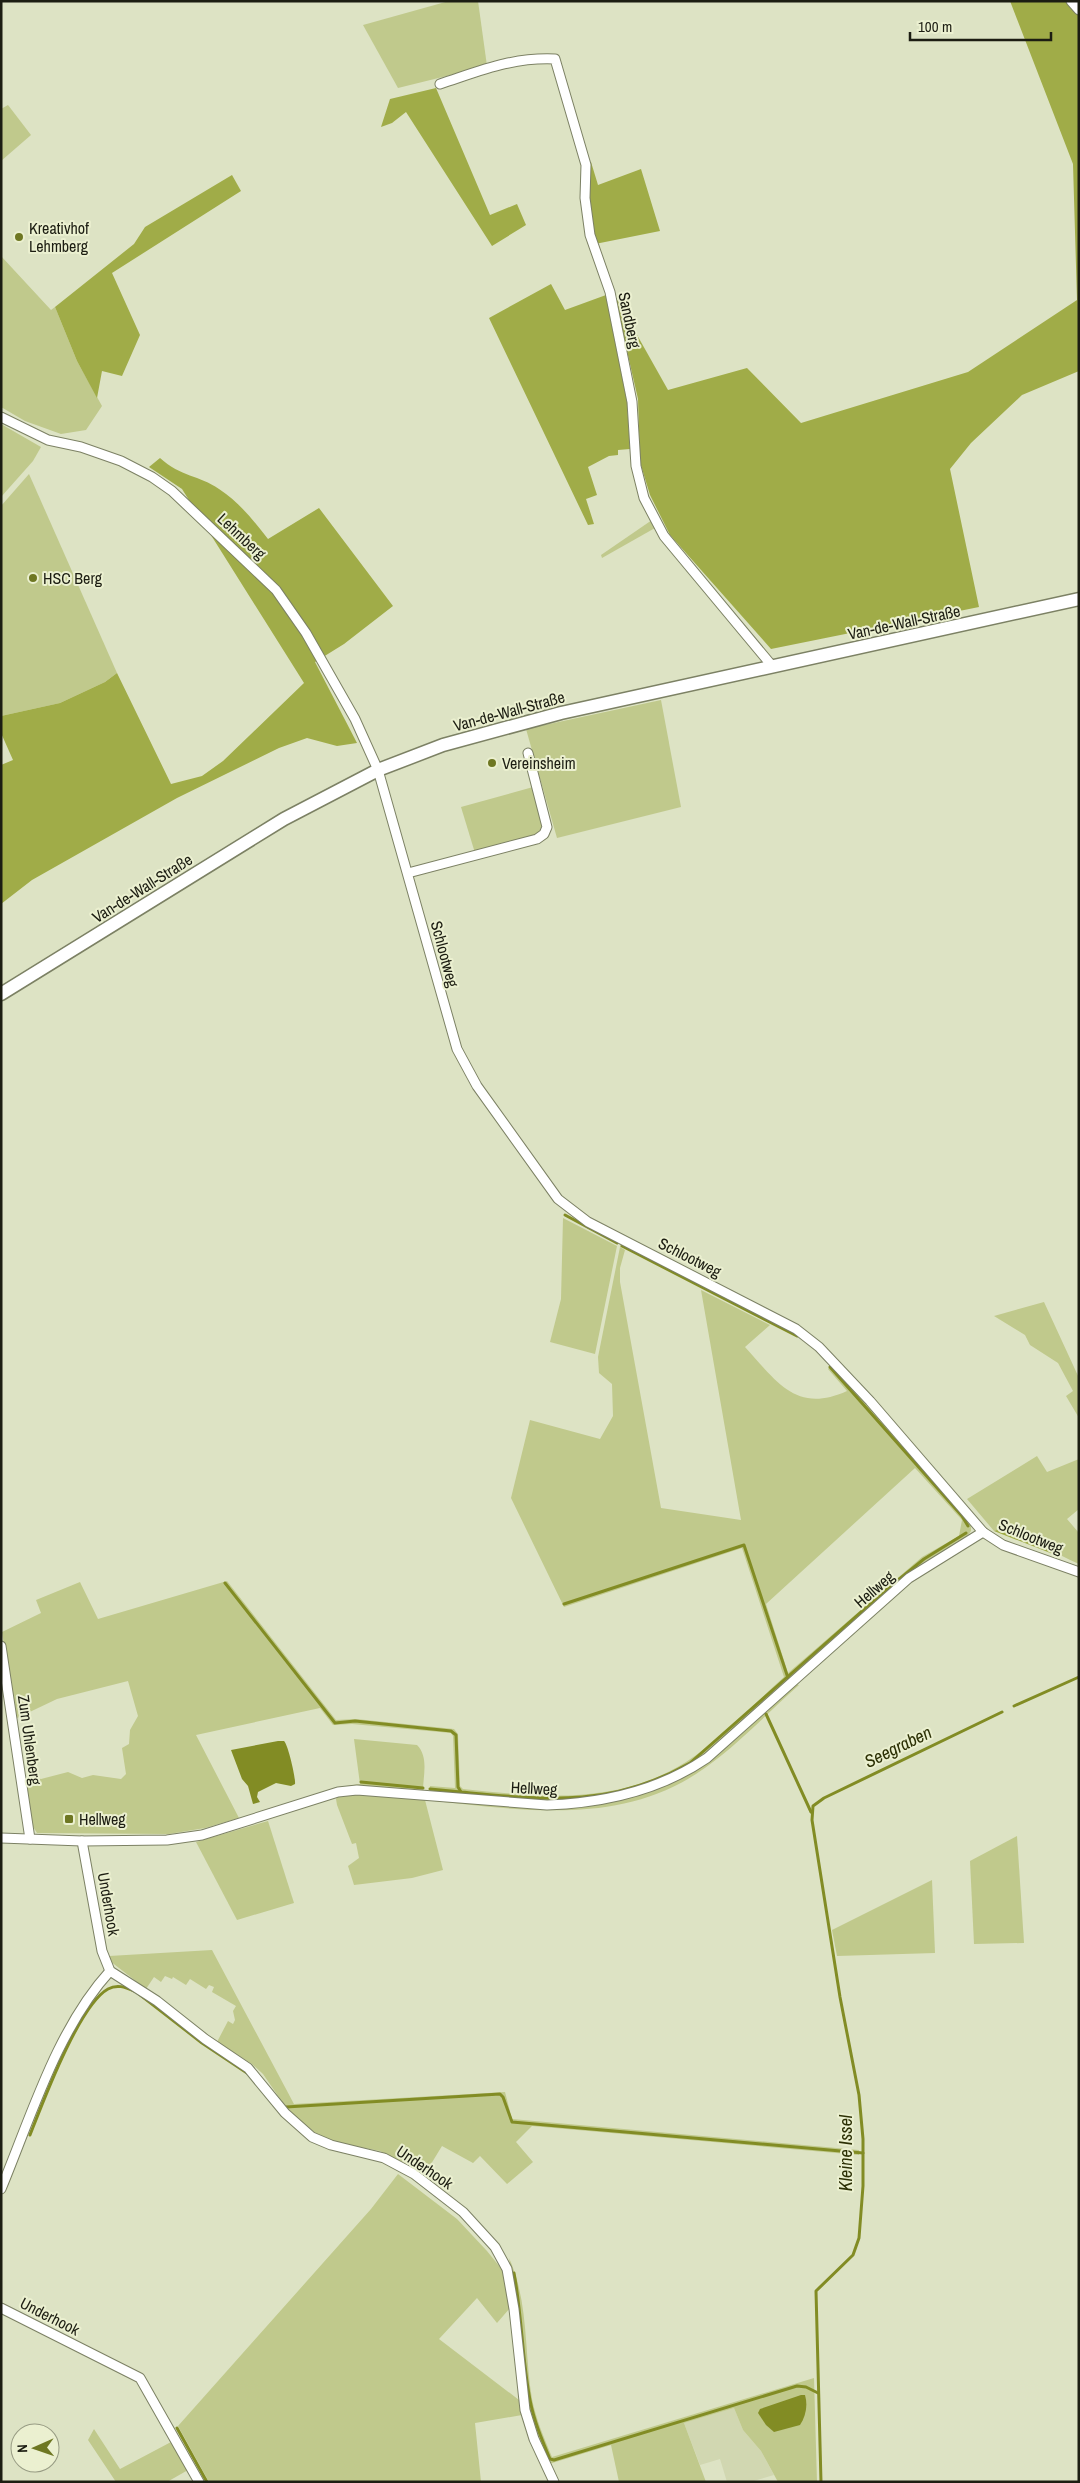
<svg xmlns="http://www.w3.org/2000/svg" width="1080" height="2483" font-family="'Archivo Narrow',sans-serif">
<rect width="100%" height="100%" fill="#dde3c4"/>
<polygon fill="#d1d7b1" points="734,2408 743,2430 761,2451 774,2475 750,2482 727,2482 720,2459 700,2465 684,2423"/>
<g fill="#c0c98c" fill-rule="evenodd">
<polygon points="449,1 478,1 487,66 398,88 363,25"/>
<polygon points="8,105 31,135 1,161 1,109"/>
<polygon points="1,256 51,310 55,307 77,361 102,406 86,430 61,434 25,421 1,407"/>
<polygon points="1,424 41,447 33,461 1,497"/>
<polygon points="29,474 117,673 105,682 60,703 1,716 1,506"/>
<polygon points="652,520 655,528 602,558 601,555"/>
<polygon points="661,700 681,807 557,838 526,729"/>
<polygon points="533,787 543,823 538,834 475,853 461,807"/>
<polygon points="563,1218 617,1246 595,1354 550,1342 561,1299"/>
<path d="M 620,1247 L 625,1250 L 620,1268 L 620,1282 L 661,1508 L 741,1520 L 701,1290 L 770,1325 L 745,1347 C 777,1382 796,1414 847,1391 L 828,1369 L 831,1365 L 966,1517 L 971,1525 L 971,1531 L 965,1539 L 924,1562 L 895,1586 L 703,1756 C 620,1815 524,1801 430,1791 L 430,1786 L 455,1788 L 453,1736 L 451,1733 L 352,1724 L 333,1725 L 320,1708 L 196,1735 L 239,1818 L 205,1828 L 169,1834 L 37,1833 L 32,1825 L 24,1781 L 30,1776 L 41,1779 L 68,1772 L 82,1778 L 93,1775 L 121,1779 L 126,1774 L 122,1748 L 129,1744 L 130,1730 L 138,1716 L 128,1681 L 57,1699 L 15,1719 L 2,1632 L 41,1613 L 36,1600 L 80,1582 L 98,1619 L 227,1581 L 336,1720 L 356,1719 L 454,1729 L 458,1734 L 460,1786 L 463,1789 C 540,1797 616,1806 686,1762 C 718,1742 755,1703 784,1677 L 742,1548 L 564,1607 L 511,1498 L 530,1420 L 600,1439 L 613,1416 L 612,1384 L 599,1373 L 598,1357 ZM 915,1468 L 962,1520 L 959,1536 L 922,1557 L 788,1673 L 766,1604 Z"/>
<polygon points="1044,1302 1079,1378 1079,1418 1066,1396 1073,1391 1058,1363 1030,1345 1025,1335 994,1316"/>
<path d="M 1037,1456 L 1047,1472 L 1079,1459 L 1079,1509 L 1067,1519 L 1079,1533 L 1079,1564 C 1054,1554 1034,1537 1009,1526 L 994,1531 L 967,1499 Z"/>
<path d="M 795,1684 L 799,1685 C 766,1714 733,1750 696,1774 C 615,1827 515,1809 425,1800 L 443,1870 L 412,1878 L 354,1885 L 348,1866 L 359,1858 L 356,1843 L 352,1844 L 337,1805 L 336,1799 L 339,1795 L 356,1792 L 548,1808 L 673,1782 Z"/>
<path d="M 354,1739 L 417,1745 C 429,1757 423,1776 423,1791 L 335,1790 L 333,1788 L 360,1784 Z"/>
<polygon points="268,1821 294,1903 237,1920 196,1842"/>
<polygon points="1017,1836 1024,1943 974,1944 970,1861"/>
<polygon points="932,1880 935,1953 837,1956 832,1930"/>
<polygon points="212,1950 294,2104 505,2092 512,2119 859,2150 859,2155 532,2126 516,2142 533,2162 507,2184 480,2156 473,2163 442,2146 431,2164 426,2166 414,2157 409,2165 380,2151 339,2143 319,2136 287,2109 263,2074 252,2064 217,2042 228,2021 233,2024 235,2020 233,2011 236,2006 212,1992 214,1987 209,1985 206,1989 190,1979 186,1985 173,1977 172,1979 165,1976 161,1982 154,1977 146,1989 110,1961 109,1956"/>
<polygon points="398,2174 457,2219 487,2251 504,2272 510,2308 497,2323 477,2298 439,2339 519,2400 522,2415 475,2423 481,2482 209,2482 178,2426 371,2209"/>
<path d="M 509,2258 C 529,2302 524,2352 532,2399 C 536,2419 544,2438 552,2457 L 814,2378 L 817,2482 L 778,2482 L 761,2451 L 743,2430 L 734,2408 L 684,2423 L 706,2482 L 619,2482 L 611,2445 L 549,2464 L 532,2420 L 527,2398 L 518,2307 Z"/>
<polygon points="94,2429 120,2469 171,2442 188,2470 167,2482 116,2482 88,2440"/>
</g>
<g fill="#a0ac48">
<polygon points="1010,1 1079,1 1079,371 1022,395 971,443 950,469 979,607 771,649 670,535 650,495 640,462 638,399 614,294 668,390 747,368 801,423 968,372 1077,300 1073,164"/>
<polygon points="436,88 490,215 517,204 526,225 492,246 406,112 392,123 381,127 390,99"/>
<polygon points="591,162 598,185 641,169 660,231 595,244 587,192"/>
<polygon points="232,175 241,191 112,273 140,335 122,376 102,371 97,398 77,361 55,307 134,244 145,227"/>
<polygon points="551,284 565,310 606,295 627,402 630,449 618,450 618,455 609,456 588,467 597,495 586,499 594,524 588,525 489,318"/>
<path d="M 160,458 C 181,477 199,475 219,489 C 239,502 254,521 268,539 L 319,508 L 393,606 L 344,644 L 315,662 L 357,743 L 337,746 L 307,738 L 279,748 L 177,798 L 32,880 L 1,904 L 1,765 L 13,760 L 1,733 L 1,716 L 60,703 L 105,682 L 117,673 L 171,784 L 202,776 L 223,761 L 304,683 L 182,489 L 149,467 Z"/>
<polygon points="1009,1526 1026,1534 1058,1556 994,1531"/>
</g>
<g fill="#828c24">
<path d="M 278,1741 L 284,1741 C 288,1744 296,1779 295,1784 L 291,1786 L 276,1783 L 258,1792 L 257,1797 L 260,1802 L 253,1804 L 248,1786 L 242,1779 L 231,1750 Z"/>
<path d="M 801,2395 L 805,2395 C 808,2405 806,2416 800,2425 L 774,2432 L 766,2425 L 758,2413 L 760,2409 Z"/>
</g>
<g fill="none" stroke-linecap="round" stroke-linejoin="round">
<g stroke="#828c24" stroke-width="3">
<polyline points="565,1215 617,1243"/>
<polyline points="622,1246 797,1336"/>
<polyline points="830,1367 962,1516 968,1526"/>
<path d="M 225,1583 L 335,1723 L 355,1721 L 451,1731 L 456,1735 L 458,1787 L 461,1792 C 547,1800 611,1808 690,1763 L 887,1589 L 924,1559 L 966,1533"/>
<polyline points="564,1604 744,1545 788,1678"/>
<polyline points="1014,1706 1079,1677"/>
<polyline points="766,1714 811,1812"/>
<polyline points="361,1782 423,1788"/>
<polyline points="430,1789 461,1792"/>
<polyline points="139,1994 202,2043 247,2073"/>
<polyline points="286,2107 500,2094 503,2097 512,2122 863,2153"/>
<path d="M 30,2135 C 43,2102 79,2005 108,1989 C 117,1984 125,1987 134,1991"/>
<path d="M 514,2273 C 522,2315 522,2359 530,2400 C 534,2421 542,2440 550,2459 L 554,2460 L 797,2386 L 806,2387 L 818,2393"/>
<polyline points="177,2428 207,2482"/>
<polyline points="821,2482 816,2291 853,2255 859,2238 863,2186 863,2139 859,2095 840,1997 812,1820 813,1806 824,1798 1002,1712"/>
</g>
<defs>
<g id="street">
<polyline points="1071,1 1079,10"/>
<path d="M 440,84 C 480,71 512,57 555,59 L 586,165 L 585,198 L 590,235 L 610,292 L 632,402 L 636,466 L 644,498 L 664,536 L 773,667"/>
<polyline points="1,417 48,440 81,447 121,461 152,477 172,491 276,590 306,633 355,719 378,770 457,1049 477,1086 558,1199 588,1222 796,1329 819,1347 870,1401 983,1532 1003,1545 1079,1572"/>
<polyline points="408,873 537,839 544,834 547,827 528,753"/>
<polyline points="1,1646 30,1839"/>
<path d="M 1,1838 L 82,1841 L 167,1840 L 202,1835 L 338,1792 L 357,1790 L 547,1805 C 604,1803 659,1791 707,1758 L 909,1578 L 983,1532"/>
<polyline points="82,1841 102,1951 110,1971 157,2001 205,2039 248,2068 285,2113 312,2137 331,2145 384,2158 414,2174 463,2212 495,2247 507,2269 514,2309 525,2410 534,2439 554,2482"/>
<path d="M 1,2189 C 31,2117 57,2029 110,1971"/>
<polyline points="1,2308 140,2378 199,2482"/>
</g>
<polyline id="secondary" points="1,994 284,819 378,770 443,745 561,713 1079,599"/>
</defs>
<use href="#street" stroke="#7c8164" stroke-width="11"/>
<use href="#secondary" stroke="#7c8164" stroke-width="15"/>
<use href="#street" stroke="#fff" stroke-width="9"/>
<use href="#secondary" stroke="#fff" stroke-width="12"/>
</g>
<g fill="#6e7722" stroke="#ebf0d0" stroke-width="2">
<circle cx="19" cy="237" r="5"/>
<circle cx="33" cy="578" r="5"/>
<circle cx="492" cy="763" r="5"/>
<rect x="64" y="1814" width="10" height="10" rx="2.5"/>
</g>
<g text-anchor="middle" stroke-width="4" stroke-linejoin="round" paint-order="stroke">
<g font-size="16" fill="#1c1d12" stroke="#ebf0d0" text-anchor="start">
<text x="29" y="234">Kreativhof<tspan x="29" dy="18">Lehmberg</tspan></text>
<text x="43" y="584">HSC Berg</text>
<text x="502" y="769">Vereinsheim</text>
<text x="79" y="1825">Hellweg</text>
</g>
<g font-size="16" fill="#1c1d12" stroke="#ebf0d0">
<text transform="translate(630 320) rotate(78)" y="6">Sandberg</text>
<text transform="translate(242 536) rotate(43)" y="6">Lehmberg</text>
<text transform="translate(904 622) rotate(-12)" y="6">Van-de-Wall-Straße</text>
<text transform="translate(509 711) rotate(-15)" y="6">Van-de-Wall-Straße</text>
<text transform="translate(142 888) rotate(-32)" y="6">Van-de-Wall-Straße</text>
<text transform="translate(445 954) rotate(75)" y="6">Schlootweg</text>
<text transform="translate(690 1257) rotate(27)" y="6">Schlootweg</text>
<text transform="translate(1031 1536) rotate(22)" y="6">Schlootweg</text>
<text transform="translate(874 1589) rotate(-41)" y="6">Hellweg</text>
<text transform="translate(30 1740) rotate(82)" y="6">Zum Uhlenberg</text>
<text transform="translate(534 1788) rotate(3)" y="6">Hellweg</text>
<text transform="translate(109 1904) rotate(80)" y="6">Underhook</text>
<text transform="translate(425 2167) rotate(34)" y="6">Underhook</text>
<text transform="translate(50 2316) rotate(27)" y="6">Underhook</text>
</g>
<g font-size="18" font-style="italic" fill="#2c3005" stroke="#ebf0d0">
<text transform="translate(898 1747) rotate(-26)" y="6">Seegraben</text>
<text transform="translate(846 2153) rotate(-90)" y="6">Kleine Issel</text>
</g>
</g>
<rect width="1080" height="2483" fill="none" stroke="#1c1d12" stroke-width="5"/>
<g transform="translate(35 2448) rotate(268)"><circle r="24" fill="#ebf0d0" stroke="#989c84"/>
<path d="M0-4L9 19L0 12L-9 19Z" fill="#6e7722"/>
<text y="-8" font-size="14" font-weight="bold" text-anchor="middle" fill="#1c1d12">N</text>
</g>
<path d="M910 32v8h141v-8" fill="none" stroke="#1c1d12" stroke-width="2.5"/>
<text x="918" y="32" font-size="15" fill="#1c1d12" stroke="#ebf0d0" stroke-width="4" paint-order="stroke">100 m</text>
</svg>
